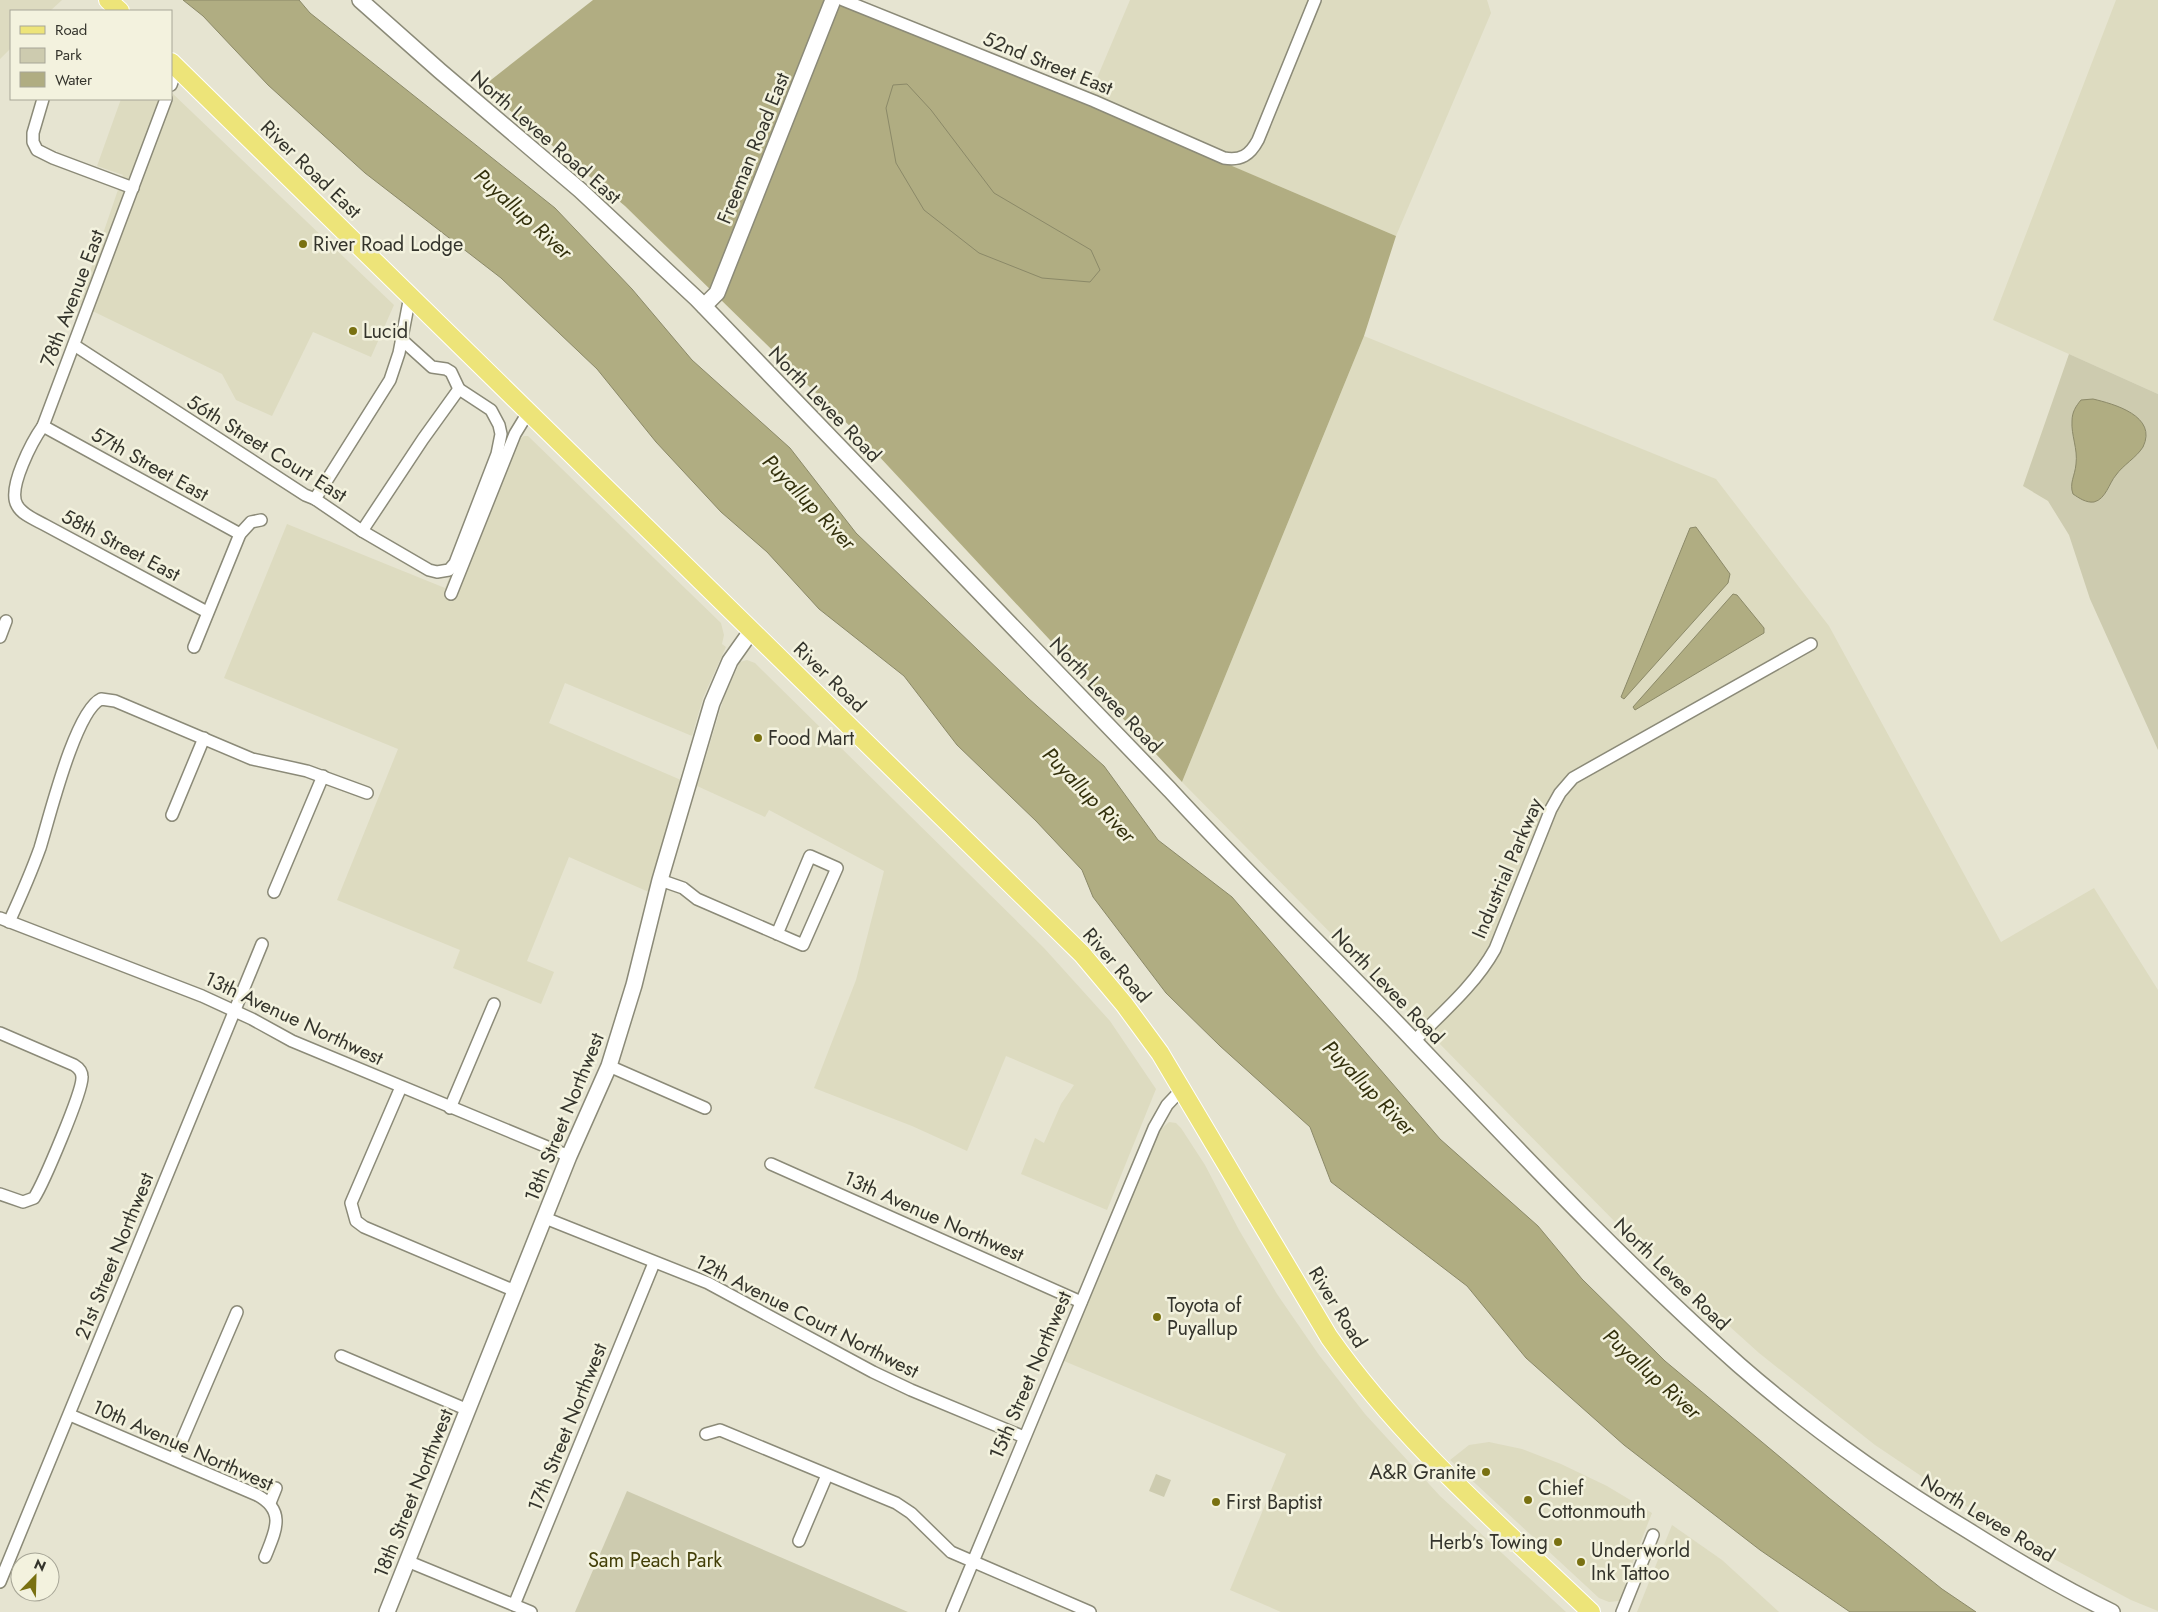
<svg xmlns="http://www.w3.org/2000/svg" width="2158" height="1612" font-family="Jost,sans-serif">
<rect width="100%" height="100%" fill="#e6e4d1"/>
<g fill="#dddbc0">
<polygon points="0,0 62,0 50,11 11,11 11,48 0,59"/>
<polygon points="1130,0 1487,0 1491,13 1396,236 1086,104"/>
<polygon points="2116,0 2158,0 2158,394 1993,320"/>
<polygon points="171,92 394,305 371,357 313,332 272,416 236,400 222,374 76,303 92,266 123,175 97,166 121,99 171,99"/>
<polygon points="1364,336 1716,479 1829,626 2001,942 2094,888 2158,990 2158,1611 2131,1600 2009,1535 1875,1445 1759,1353 1625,1232 1182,782"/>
<polygon points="524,436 528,436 721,623 724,635 722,644 726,647 703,698 692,736 565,683 549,723 681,780 651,893 569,857 527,961 554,972 541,1004 453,968 460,950 337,900 398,749 224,678 287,524 445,588 472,522 480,529 519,439"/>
<polygon points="747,660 755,663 1044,948 1110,1021 1156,1089 1107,1210 1021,1174 1035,1138 1044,1143 1061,1104 1074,1085 1006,1056 967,1151 912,1126 814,1088 856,980 884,871 769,810 765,817 697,786 725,694 740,662"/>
<polygon points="1169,1122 1176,1123 1181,1128 1205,1165 1239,1230 1277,1294 1319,1355 1365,1414 1440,1496 1566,1612 1281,1612 1230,1590 1286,1454 1064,1361 1160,1130"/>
<polygon points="1489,1442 1522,1449 1561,1464 1607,1486 1652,1513 1625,1582 1625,1594 1619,1601 1609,1602 1599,1598 1450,1460 1469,1445"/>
<polygon points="1672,1525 1722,1560 1779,1612 1637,1612"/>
</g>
<g fill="#cdcbaf">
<polygon points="2069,354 2158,394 2158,750 2090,599 2069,535 2048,501 2023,486"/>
<polygon points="1156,1474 1171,1480 1164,1497 1149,1491"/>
<polygon points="627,1491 908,1612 575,1612"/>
</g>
<polygon fill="#b1ad82" points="593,0 843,0 1396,236 1364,336 1182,782 862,438 625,206 482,87"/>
<g fill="#b0ad82" stroke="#8b8968">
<polygon points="183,0 299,0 310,13 555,208 632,289 692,360 790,448 856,533 1028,698 1104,766 1158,840 1232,897 1440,1139 1538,1226 1582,1279 1665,1361 1829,1498 1942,1589 1976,1612 1850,1612 1760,1550 1624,1445 1526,1358 1467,1286 1331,1182 1310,1127 1220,1046 1166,993 1093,897 1082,870 1036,821 957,745 904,676 819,609 767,552 721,512 656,442 597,369 501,278 365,173 268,85 203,16"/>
<polygon points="907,84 931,110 994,193 1091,250 1100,270 1090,282 1042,278 979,253 924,210 896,163 886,108 893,85"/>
<path d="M 2093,399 C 2114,404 2158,416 2143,447 C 2136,458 2123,465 2116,475 C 2109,483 2106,499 2094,502 C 2086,503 2079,498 2073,494 C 2069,483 2075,476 2076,464 C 2078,449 2071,435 2072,421 C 2072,412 2076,406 2081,400 Z"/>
<polygon points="1696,527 1730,574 1728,583 1624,699 1621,697 1690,528"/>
<polygon points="1733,594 1737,595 1764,628 1764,633 1635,710 1633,707"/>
</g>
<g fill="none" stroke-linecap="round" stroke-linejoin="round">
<defs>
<g id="street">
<path d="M 843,0 L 1094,101 L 1224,158 C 1241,161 1250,155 1258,140 L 1315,0"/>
<polyline points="171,85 177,68"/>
<polyline points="43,99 33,133 33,142 37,150 53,158 133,188"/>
<path d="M 166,99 L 43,426 C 33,440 7,488 17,505 C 22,515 36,520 45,525 L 207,612"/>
<polyline points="74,345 305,495 315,499 362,531 429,570 437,572 449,570 455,563 497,454 501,434 499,425 491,410 459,389 451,372 446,369 432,367 401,339"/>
<polyline points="43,426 240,534"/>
<polyline points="315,499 390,380 399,353 410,296"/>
<polyline points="362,531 423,439 459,389"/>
<polyline points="451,594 515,434 529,411"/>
<polyline points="0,637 6,621"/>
<polyline points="194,647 240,534 251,522 261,520"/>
<polyline points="172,815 204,738"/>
<polyline points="660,880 683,888 697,899 803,945 837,868 810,856 777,934"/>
<polyline points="274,892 323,776"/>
<polyline points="0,918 202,996 252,1019 292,1041 569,1156"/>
<path d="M 9,922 C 20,898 31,873 40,848 C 49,819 75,711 101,699 L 115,701 L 252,759 L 307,771 L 367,793"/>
<path d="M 0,1033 L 74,1065 C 79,1068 82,1072 82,1077 C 83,1091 43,1184 34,1198 L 23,1202 L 0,1194"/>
<path d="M 1414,1041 C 1443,1012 1475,985 1495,949 L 1551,809 L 1560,793 L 1573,778 L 1811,644"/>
<polyline points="609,1066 705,1108"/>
<polyline points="401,1087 351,1203 356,1221 364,1227 515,1291"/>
<polyline points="450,1108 494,1004"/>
<polyline points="771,1164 1081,1302"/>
<polyline points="545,1218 708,1283 873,1372 911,1390 1024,1437"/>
<polyline points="341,1356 468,1410"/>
<path d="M 70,1415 L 257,1495 C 287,1511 275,1532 265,1557"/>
<polyline points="706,1434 720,1430 896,1503 911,1513 951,1552 1090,1612"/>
<polyline points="174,1459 237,1312"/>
<polyline points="270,1503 276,1488"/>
<polyline points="799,1541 827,1475"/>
<polyline points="407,1561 531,1612"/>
<polyline points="0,1582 262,944"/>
<polyline points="514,1605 654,1263"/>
<polyline points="952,1612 1154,1128 1167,1105 1182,1089"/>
<polyline points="1622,1612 1653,1535"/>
</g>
<g id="secondary">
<path d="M 360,0 L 440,71 L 580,190 L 697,299 L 1170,790 C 1248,875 1332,955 1412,1039 C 1518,1150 1624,1263 1739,1365 C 1810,1427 1888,1482 1969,1531 C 2015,1560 2062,1588 2112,1612"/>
<polyline points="704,306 717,293 833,0"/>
<polyline points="387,1612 569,1156 609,1066 634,985 660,880 712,703 730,661 752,630"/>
</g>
<g id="primary">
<polyline points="108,0 120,11"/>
<path d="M 171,62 L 1082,954 L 1124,1004 L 1160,1053 L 1329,1337 C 1402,1441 1499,1524 1591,1612"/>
</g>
</defs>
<use href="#street" stroke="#8b8a78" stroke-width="14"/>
<use href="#secondary" stroke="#8b8a78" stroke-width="18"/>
<use href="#primary" stroke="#fff" stroke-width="20"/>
<use href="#street" stroke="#fff" stroke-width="11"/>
<use href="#secondary" stroke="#fff" stroke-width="15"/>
<use href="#primary" stroke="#ede479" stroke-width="18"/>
</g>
<g fill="#797111" stroke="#f3f2de" stroke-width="2">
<circle cx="303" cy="244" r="5"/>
<circle cx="353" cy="331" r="5"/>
<circle cx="758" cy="738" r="5"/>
<circle cx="1157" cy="1317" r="5"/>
<circle cx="1486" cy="1472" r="5"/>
<circle cx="1528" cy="1500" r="5"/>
<circle cx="1216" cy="1502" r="5"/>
<circle cx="1558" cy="1542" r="5"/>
<circle cx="1581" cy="1562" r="5"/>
</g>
<g text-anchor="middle" stroke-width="5" stroke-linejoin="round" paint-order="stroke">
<g font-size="20" fill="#34342c" stroke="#f3f2de">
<text transform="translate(1048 63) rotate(22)" y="7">52nd Street East</text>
<text transform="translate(546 137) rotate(41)" y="7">North Levee Road East</text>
<text transform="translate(753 148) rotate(-68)" y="7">Freeman Road East</text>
<text transform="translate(311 169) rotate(44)" y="7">River Road East</text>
<text transform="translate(72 298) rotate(-69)" y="7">78th Avenue East</text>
<text transform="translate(825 404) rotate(46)" y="7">North Levee Road</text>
<text transform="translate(267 448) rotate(32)" y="7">56th Street Court East</text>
<text transform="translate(150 464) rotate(29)" y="7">57th Street East</text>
<text transform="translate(121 545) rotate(28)" y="7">58th Street East</text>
<text transform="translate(830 677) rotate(44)" y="7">River Road</text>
<text transform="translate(1106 695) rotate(46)" y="7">North Levee Road</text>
<text transform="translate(1507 868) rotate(-67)" y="7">Industrial Parkway</text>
<text transform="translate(1117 965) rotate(49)" y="7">River Road</text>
<text transform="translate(1388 986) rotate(46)" y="7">North Levee Road</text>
<text transform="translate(294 1018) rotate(25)" y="7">13th Avenue Northwest</text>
<text transform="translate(564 1117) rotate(-68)" y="7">18th Street Northwest</text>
<text transform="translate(934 1216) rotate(24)" y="7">13th Avenue Northwest</text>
<text transform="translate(114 1256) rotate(-68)" y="7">21st Street Northwest</text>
<text transform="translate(1672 1274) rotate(44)" y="7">North Levee Road</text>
<text transform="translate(1338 1307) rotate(58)" y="7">River Road</text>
<text transform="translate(807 1316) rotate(27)" y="7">12th Avenue Court Northwest</text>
<text transform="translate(1030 1375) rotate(-67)" y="7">15th Street Northwest</text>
<text transform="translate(567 1427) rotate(-68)" y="7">17th Street Northwest</text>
<text transform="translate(183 1445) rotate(24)" y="7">10th Avenue Northwest</text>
<text transform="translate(413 1493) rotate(-68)" y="7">18th Street Northwest</text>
<text transform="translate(1988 1518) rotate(31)" y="7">North Levee Road</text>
</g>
<g font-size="20" fill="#34342c" stroke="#f3f2de" text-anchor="start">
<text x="313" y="251">River Road Lodge</text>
<text x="363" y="338">Lucid</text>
<text x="768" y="745">Food Mart</text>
<text x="1167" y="1312">Toyota of<tspan x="1167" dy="23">Puyallup</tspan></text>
<text x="1476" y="1479" text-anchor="end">A&amp;R Granite</text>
<text x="1538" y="1495">Chief<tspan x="1538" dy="23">Cottonmouth</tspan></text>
<text x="1226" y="1509">First Baptist</text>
<text x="1548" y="1549" text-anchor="end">Herb's Towing</text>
<text x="1591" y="1557">Underworld<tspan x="1591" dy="23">Ink Tattoo</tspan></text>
</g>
<g font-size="20" fill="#433f08" stroke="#f3f2de">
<text x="655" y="1567">Sam Peach Park</text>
</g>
<g font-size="21" font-style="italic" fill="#33300c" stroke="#f3f2de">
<text transform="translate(523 214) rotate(42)" y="7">Puyallup River</text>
<text transform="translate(809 502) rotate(46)" y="7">Puyallup River</text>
<text transform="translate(1089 795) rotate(46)" y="7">Puyallup River</text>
<text transform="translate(1369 1088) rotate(46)" y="7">Puyallup River</text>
<text transform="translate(1652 1374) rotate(42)" y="7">Puyallup River</text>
</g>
</g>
<rect x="10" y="10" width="162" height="90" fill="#f3f2de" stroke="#a7a697"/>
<rect x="20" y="26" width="25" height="8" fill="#ede479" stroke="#a7a697"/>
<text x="55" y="35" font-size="15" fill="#34342c">Road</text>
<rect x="20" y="48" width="25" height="15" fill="#cdcbaf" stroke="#a7a697"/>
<text x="55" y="60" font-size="15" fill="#34342c">Park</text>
<rect x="20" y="72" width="25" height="15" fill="#b0ad82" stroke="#a7a697"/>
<text x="55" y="85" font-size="15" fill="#34342c">Water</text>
<g transform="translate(35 1577) rotate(23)"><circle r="24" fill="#f3f2de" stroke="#a7a697"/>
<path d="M0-4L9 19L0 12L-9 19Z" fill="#797111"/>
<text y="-8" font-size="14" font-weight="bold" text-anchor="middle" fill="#34342c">N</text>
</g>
</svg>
